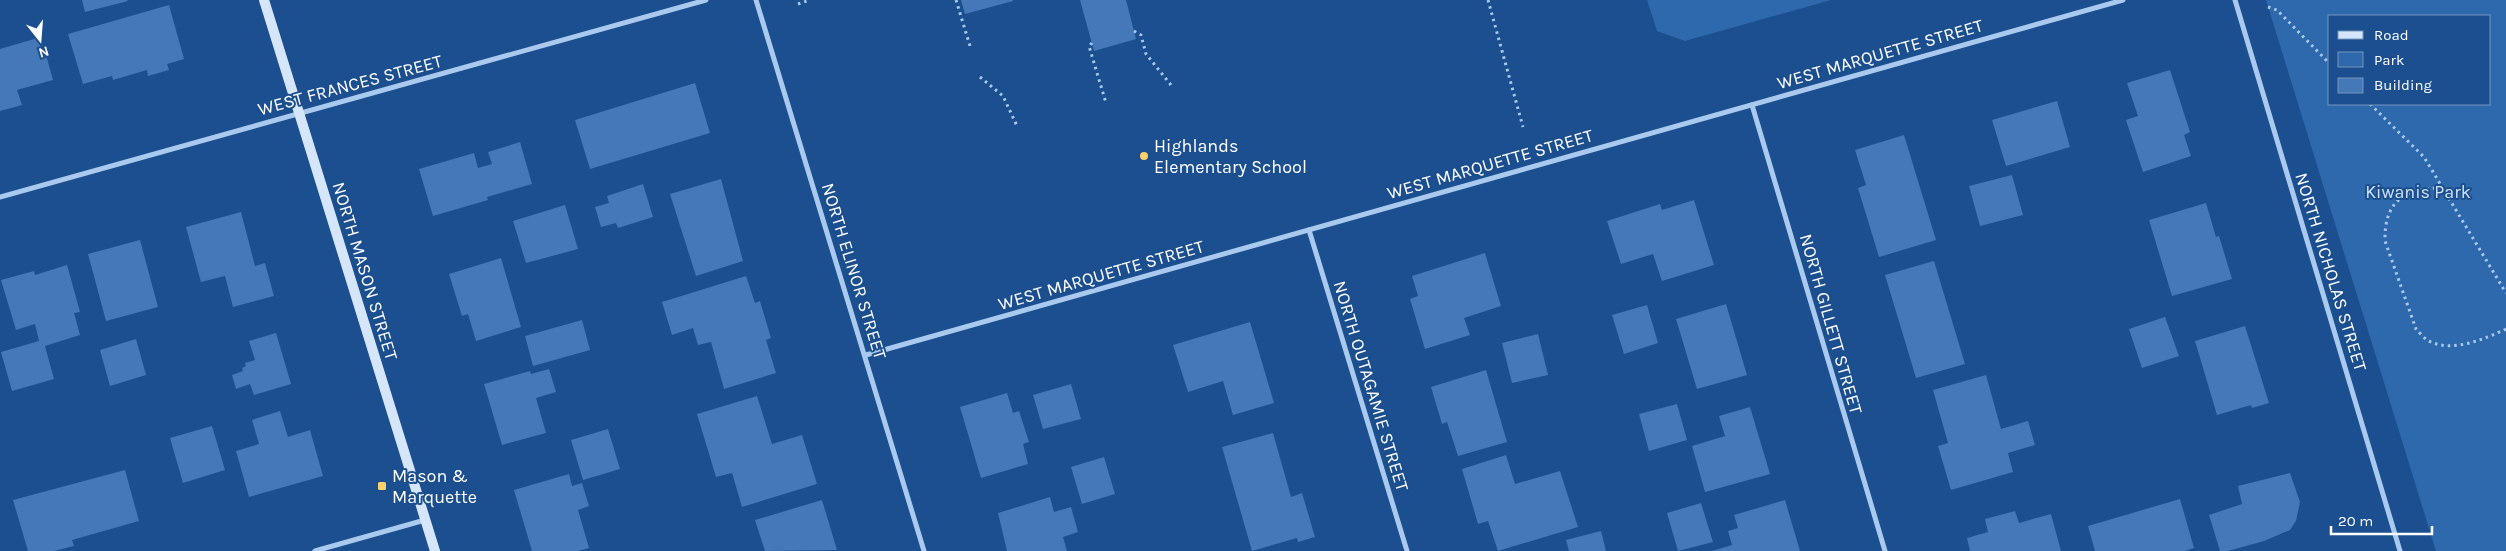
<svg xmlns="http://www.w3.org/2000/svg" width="2506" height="551" font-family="Karla,sans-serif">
<rect width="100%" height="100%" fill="#1b4f8f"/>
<g fill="#2e69ad" fill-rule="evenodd">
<polygon points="1647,0 1831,0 1685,41 1657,31"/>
<path d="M 2266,0 L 2506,0 L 2506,551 L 2436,551 ZM 2330,16 L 2490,16 L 2490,104 L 2330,104 Z"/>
</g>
<g fill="#4478b7">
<polygon points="82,0 127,0 128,1 85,12"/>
<polygon points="961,0 1013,0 1013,1 965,14"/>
<polygon points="1080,0 1126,0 1136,39 1094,51"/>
<polygon points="169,5 184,59 167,64 169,70 148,76 147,70 113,80 112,76 83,84 68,34"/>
<polygon points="41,37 53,80 17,90 22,105 0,111 0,49"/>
<polygon points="2170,70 2190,132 2184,135 2191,156 2143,172 2126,120 2138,116 2127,83"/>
<polygon points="695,83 710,133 590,169 575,120"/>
<polygon points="2057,101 2070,147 2006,166 1992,120"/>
<polygon points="1904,135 1936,240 1879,257 1858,188 1866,185 1855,150"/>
<polygon points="520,142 532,184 487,197 488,200 433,216 419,169 474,153 478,168 492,164 488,152"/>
<polygon points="2012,175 2023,215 1980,226 1969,186"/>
<polygon points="721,179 743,261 696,276 670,194"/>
<polygon points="643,184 653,217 618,228 616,223 601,227 595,207 609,203 607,196"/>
<polygon points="1694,200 1714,265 1662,281 1653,254 1621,264 1607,221 1660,204 1662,210"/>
<polygon points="2206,203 2216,237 2219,236 2232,279 2172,296 2149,220"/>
<polygon points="565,205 578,249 526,263 513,221"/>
<polygon points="241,212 255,266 265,263 274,296 233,307 225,276 201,282 186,227"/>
<polygon points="140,240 158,307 106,321 88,254"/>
<polygon points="1485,253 1501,306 1464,318 1470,335 1425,349 1410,299 1418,296 1412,276"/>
<polygon points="501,258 521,327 476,341 468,314 462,316 449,274"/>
<polygon points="1934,261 1965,364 1916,378 1885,275"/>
<polygon points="67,265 80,312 74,313 80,335 45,346 54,379 12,391 1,352 39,341 35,324 16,330 1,280 34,271 35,275"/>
<polygon points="746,276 755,303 760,301 771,338 766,340 776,373 724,389 711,342 698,345 693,328 672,335 662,302"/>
<polygon points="1726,304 1747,375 1697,389 1676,319"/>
<polygon points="1647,305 1658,343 1624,354 1612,315"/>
<polygon points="2165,317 2179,356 2142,368 2129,329"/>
<polygon points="582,320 590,350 533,366 525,336"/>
<polygon points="1250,322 1274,403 1233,415 1223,381 1188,392 1173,345"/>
<polygon points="2245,326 2269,403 2252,408 2251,405 2217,415 2195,341"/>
<polygon points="276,333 291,384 254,395 250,384 236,389 232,375 243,371 242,368 246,366 245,363 255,360 249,341"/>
<polygon points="1538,334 1548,375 1512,383 1502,343"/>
<polygon points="136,339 146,375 110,386 100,350"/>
<polygon points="549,369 556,392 536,398 546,433 502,445 484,384 530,371 531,374"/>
<polygon points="1486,370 1507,442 1458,456 1447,422 1442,424 1431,387"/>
<polygon points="1986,375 2001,429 2028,421 2035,445 2008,453 2013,472 1951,490 1938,446 1948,443 1933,390"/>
<polygon points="1071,384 1081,419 1043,429 1033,395"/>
<polygon points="1007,393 1013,413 1019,411 1029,442 1023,444 1028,464 981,478 960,407"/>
<polygon points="757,396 772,444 802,435 817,484 742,507 732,473 716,477 697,414"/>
<polygon points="1677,404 1687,440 1649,451 1639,414"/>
<polygon points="1750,407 1770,474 1705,492 1692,446 1725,436 1719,416"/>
<polygon points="280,411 288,437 310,430 323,476 249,497 236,451 259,444 252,420"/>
<polygon points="212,426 225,470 183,483 170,438"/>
<polygon points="608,429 620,469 583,480 571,440"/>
<polygon points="1273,433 1291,497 1302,493 1315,537 1298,542 1297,538 1252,551 1222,447"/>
<polygon points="1506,455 1515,484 1560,471 1578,527 1498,551 1488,521 1478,524 1462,469"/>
<polygon points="1104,457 1115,494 1082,504 1071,467"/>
<polygon points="125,470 139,521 72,540 74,546 54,551 28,551 13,500"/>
<polygon points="2290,473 2300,502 2296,521 2290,530 2264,541 2228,551 2220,551 2209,515 2242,504 2238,486"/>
<polygon points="569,474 572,486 582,483 589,506 578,510 589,548 578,551 532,551 514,490"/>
<polygon points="1050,497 1054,512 1071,507 1078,532 1063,537 1067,551 1007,551 998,513"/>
<polygon points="2180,499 2194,548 2185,551 2095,551 2088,526"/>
<polygon points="822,500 837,550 765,551 755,520"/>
<polygon points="1785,500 1800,551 1712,551 1732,545 1728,531 1738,528 1734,515"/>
<polygon points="1701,503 1713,542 1678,551 1667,513"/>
<polygon points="2015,511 2019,523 2051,514 2061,551 1970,551 1967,538 1988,532 1985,519"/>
<polygon points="1601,531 1606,551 1569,551 1566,540"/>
</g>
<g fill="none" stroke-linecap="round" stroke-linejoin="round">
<g stroke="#a9c9ee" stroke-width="3" stroke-dasharray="2.5 4" stroke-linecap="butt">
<polyline points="956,0 970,46"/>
<polyline points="1488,0 1523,127"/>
<polyline points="798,4 810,0"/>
<polyline points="2268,7 2277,10 2330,64"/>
<polyline points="1134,31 1141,35 1146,54 1171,85"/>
<polyline points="1092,43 1089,46 1106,103"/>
<polyline points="980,77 1003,96 1017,126"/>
<polyline points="2370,104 2424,157 2506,293"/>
<path d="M 2442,188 C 2405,188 2384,201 2385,241 L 2416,329 C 2419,332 2423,337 2427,340 C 2451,354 2484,339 2506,329"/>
</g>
<g stroke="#a9c9ee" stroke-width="5">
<polyline points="756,0 924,551"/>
<polyline points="2235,0 2400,551"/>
<polyline points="1752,105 1885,551"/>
<polyline points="0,197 706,0"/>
<polyline points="1309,230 1407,551"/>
<polyline points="866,355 2123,0"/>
<polyline points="315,551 425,520"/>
</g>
<polyline stroke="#d6e6fa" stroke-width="10" points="264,0 435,551"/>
</g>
<g fill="#ffd166" stroke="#1b4f8f" stroke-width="2">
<circle cx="1144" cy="156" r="5"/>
<rect x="377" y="481" width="10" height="10" rx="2.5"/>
</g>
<g text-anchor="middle" stroke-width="4" stroke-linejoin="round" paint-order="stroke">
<g font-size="18" fill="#fff" stroke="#1b4f8f">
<text transform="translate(1880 54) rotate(-16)" y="6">WEST MARQUETTE STREET</text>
<text transform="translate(350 85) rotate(-15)" y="6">WEST FRANCES STREET</text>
<text transform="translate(1490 164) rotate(-16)" y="6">WEST MARQUETTE STREET</text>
<text transform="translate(365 271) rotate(73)" y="6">NORTH MASON STREET</text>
<text transform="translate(854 271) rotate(73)" y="6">NORTH ELINOR STREET</text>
<text transform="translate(2331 272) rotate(73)" y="6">NORTH NICHOLAS STREET</text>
<text transform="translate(1101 275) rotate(-16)" y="6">WEST MARQUETTE STREET</text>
<text transform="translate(1831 324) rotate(74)" y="6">NORTH GILLETT STREET</text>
<text transform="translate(1371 386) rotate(73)" y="6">NORTH OUTAGAMIE STREET</text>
</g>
<g font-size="18" fill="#fff" stroke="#1b4f8f" text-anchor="start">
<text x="1154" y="152">Highlands<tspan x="1154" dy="21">Elementary School</tspan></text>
<text x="392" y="482">Mason &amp;<tspan x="392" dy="21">Marquette</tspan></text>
</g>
<g font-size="18" fill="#cfe3fa" stroke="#1b4f8f">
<text x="2418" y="198">Kiwanis Park</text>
</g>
</g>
<rect x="2328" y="15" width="162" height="90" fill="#1b4f8f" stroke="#7695bc"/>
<rect x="2338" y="31" width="25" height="8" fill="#d6e6fa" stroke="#7695bc"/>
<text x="2374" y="40" font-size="15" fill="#ffffff">Road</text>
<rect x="2338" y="52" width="25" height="15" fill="#2e69ad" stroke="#7695bc"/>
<text x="2374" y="65" font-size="15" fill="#ffffff">Park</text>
<rect x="2338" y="78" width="25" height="15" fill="#4478b7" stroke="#7695bc"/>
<text x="2374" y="90" font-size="15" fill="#ffffff">Building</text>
<g transform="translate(40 40) rotate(163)" stroke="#1b4f8f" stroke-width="4" paint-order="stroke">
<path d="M0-4L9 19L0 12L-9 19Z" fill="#ffffff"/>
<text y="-8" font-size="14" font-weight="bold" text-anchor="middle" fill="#ffffff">N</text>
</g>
<path d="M2331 526v8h101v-8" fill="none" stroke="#ffffff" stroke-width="2.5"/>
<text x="2338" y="526" font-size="15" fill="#ffffff" stroke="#1b4f8f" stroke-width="4" paint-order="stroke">20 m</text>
</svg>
